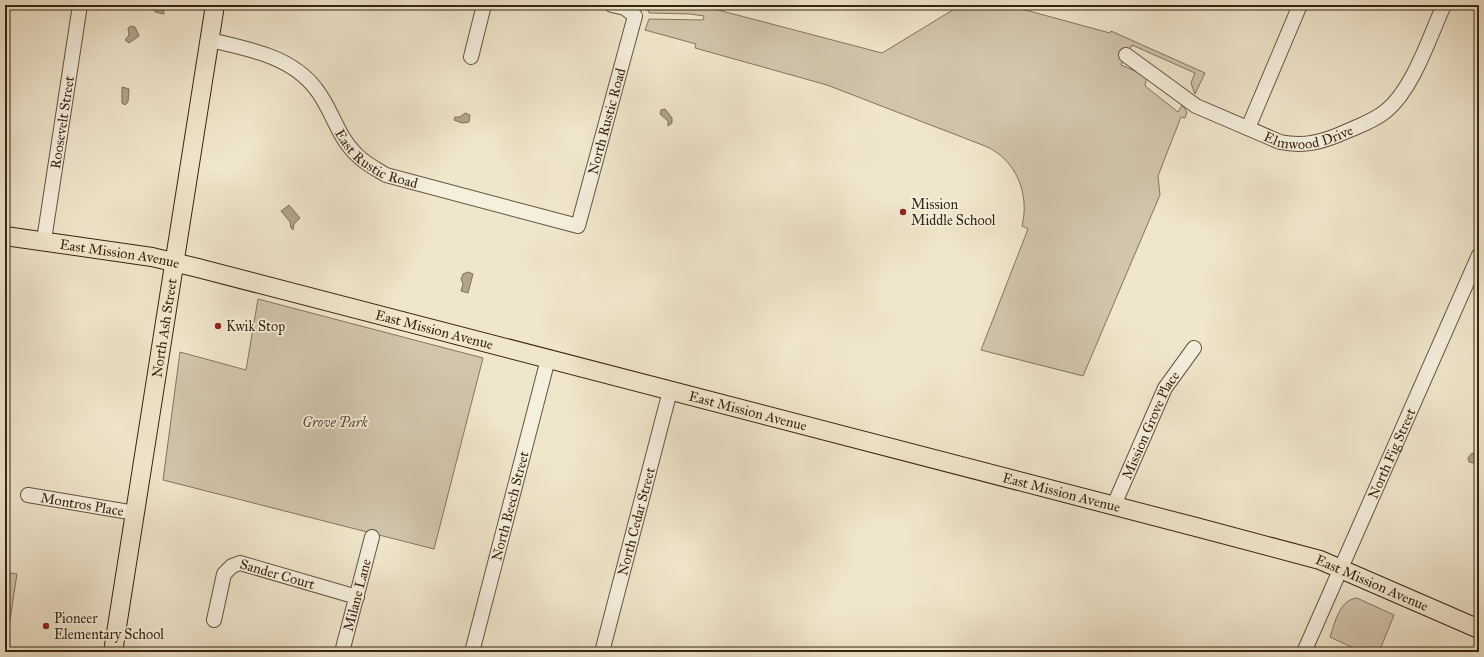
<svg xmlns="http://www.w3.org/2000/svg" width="1484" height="657" font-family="'IM FELL Great Primer',serif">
<rect width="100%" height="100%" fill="#f0e6cc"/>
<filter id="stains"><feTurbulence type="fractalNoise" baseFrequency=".005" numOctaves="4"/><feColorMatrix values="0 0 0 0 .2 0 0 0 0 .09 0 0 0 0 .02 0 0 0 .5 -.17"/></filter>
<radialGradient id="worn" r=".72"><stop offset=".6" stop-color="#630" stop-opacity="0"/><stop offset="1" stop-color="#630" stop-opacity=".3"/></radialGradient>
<g fill="#d1c5ac" stroke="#84745e">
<path d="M 646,5 L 699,5 L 882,53 L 961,5 L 1007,5 L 1110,33 L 1111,31 L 1205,73 L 1195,94 L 1191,83 L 1195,73 L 1132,45 L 1121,65 L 1147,76 L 1145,86 L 1178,112 L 1182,105 L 1187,112 L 1185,118 L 1181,117 L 1158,176 L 1160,195 L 1083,376 L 981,350 L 1028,229 L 1022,226 C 1030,194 1016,159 985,146 L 827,85 L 695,48 L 696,44 L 645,30 L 649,19 L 703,20 L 704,16 L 690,14 L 649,13 Z"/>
<polygon points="258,299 483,358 434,549 163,480 180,352 246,370"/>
<polygon points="5,572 17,574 5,652"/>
<path d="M 1357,598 L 1394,615 L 1379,652 L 1362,652 L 1330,637 C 1335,623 1339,600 1357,598 Z"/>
</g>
<g fill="#b1a48c" stroke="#80715a">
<polygon points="155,5 163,5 164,14 155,12"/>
<polygon points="131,26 135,27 139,36 129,43 125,40 129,35 128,28"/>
<polygon points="122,87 129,89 128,102 125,105 122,103"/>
<polygon points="665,109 672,118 672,123 668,126 668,121 660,114 661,110"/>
<polygon points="465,113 470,115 469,122 462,123 454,120 455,117 460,117"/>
<polygon points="289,205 300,218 294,224 293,230 291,228 290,222 281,211"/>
<polygon points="468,272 473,274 468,293 461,291 463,284 461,279 463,274"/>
<polygon points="1472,453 1479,455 1479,464 1469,462 1468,458"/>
</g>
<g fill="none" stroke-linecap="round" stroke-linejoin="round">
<defs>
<g id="minor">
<path id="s1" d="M 210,40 C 248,49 291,56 316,89 C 332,109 337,136 356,154 C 364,163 376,169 386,175 L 578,226 L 635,16 L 625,8 L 612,5"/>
<path id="s2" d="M 1126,55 L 1196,106 L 1280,142 C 1304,147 1323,142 1345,132 C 1359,126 1374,121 1386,111 C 1413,89 1429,38 1444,5"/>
<polyline points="471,57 484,5"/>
<polyline points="1248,128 1300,5"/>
<path id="s3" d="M 44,240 L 80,5"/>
<path id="s4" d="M 28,495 L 135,513"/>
<path id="s5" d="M 1114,505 L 1165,388 L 1194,348"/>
<path id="s6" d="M 214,620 L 224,574 L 232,566 L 240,563 L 357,597"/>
<path id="s7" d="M 342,652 L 372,537"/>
<path id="s8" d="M 472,652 L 548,359"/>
<path id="s9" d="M 602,652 L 670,391"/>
<path id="s10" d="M 1304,652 L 1479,255"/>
</g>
<g id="major">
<path id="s11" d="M 5,236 L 152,257 L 198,268 L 1196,527 L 1320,560 L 1479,629"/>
<path id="s12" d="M 113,652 L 215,5"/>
</g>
</defs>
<use href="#minor" stroke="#65543f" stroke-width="16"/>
<use href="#major" stroke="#372410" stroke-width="20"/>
<use href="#minor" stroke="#f5efde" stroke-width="14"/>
<use href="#major" stroke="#f0e6cc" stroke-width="18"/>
</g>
<g fill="#8f2418" stroke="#f5efde" stroke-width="1.5">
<circle cx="903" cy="212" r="4"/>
<circle cx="218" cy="326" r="4"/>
<circle cx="46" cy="626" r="4"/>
</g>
<g text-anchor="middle" stroke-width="3.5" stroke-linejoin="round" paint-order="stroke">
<g font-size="14" fill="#372410" stroke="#f5efde">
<text dy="5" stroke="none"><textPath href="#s1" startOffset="540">North Rustic Road</textPath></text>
<text dy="5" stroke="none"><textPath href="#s3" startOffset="119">Roosevelt Street</textPath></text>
<text dy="5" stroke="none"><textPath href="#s2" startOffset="207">Elmwood Drive</textPath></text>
<text dy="5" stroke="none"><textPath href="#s1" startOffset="216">East Rustic Road</textPath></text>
<text dy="5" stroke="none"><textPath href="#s11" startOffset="116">East Mission Avenue</textPath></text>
<text dy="5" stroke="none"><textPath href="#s12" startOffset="328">North Ash Street</textPath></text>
<text dy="5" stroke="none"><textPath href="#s11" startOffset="440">East Mission Avenue</textPath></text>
<text dy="5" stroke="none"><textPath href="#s11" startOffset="764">East Mission Avenue</textPath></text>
<text dy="5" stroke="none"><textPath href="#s5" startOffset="88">Mission Grove Place</textPath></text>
<text dy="5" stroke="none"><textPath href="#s10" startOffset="217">North Fig Street</textPath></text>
<text dy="5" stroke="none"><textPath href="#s11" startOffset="1088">East Mission Avenue</textPath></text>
<text dy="5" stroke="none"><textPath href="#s4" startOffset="55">Montros Place</textPath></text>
<text dy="5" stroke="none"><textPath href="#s8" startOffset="151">North Beech Street</textPath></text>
<text dy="5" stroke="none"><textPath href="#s9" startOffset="135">North Cedar Street</textPath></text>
<text dy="5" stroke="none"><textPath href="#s6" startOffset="106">Sander Court</textPath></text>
<text dy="5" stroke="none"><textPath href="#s11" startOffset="1412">East Mission Avenue</textPath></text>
<text dy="5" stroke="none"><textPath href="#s7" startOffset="59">Milane Lane</textPath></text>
</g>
<g font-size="14" fill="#372410" stroke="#f5efde" text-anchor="start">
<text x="911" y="209">Mission<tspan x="911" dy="16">Middle School</tspan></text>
<text x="226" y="331">Kwik Stop</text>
<text x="54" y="623">Pioneer<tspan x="54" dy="16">Elementary School</tspan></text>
</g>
<g font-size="14" font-style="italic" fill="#5e4c37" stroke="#f5efde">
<text x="335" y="427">Grove Park</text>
</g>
</g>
<rect width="1484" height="657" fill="none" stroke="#f0e6cc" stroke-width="20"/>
<rect x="6" y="6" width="1472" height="645" fill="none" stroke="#372410" stroke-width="2"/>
<rect x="10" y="10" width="1464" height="637" fill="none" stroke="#372410"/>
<rect width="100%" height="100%" filter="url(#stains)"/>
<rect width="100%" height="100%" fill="url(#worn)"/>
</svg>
